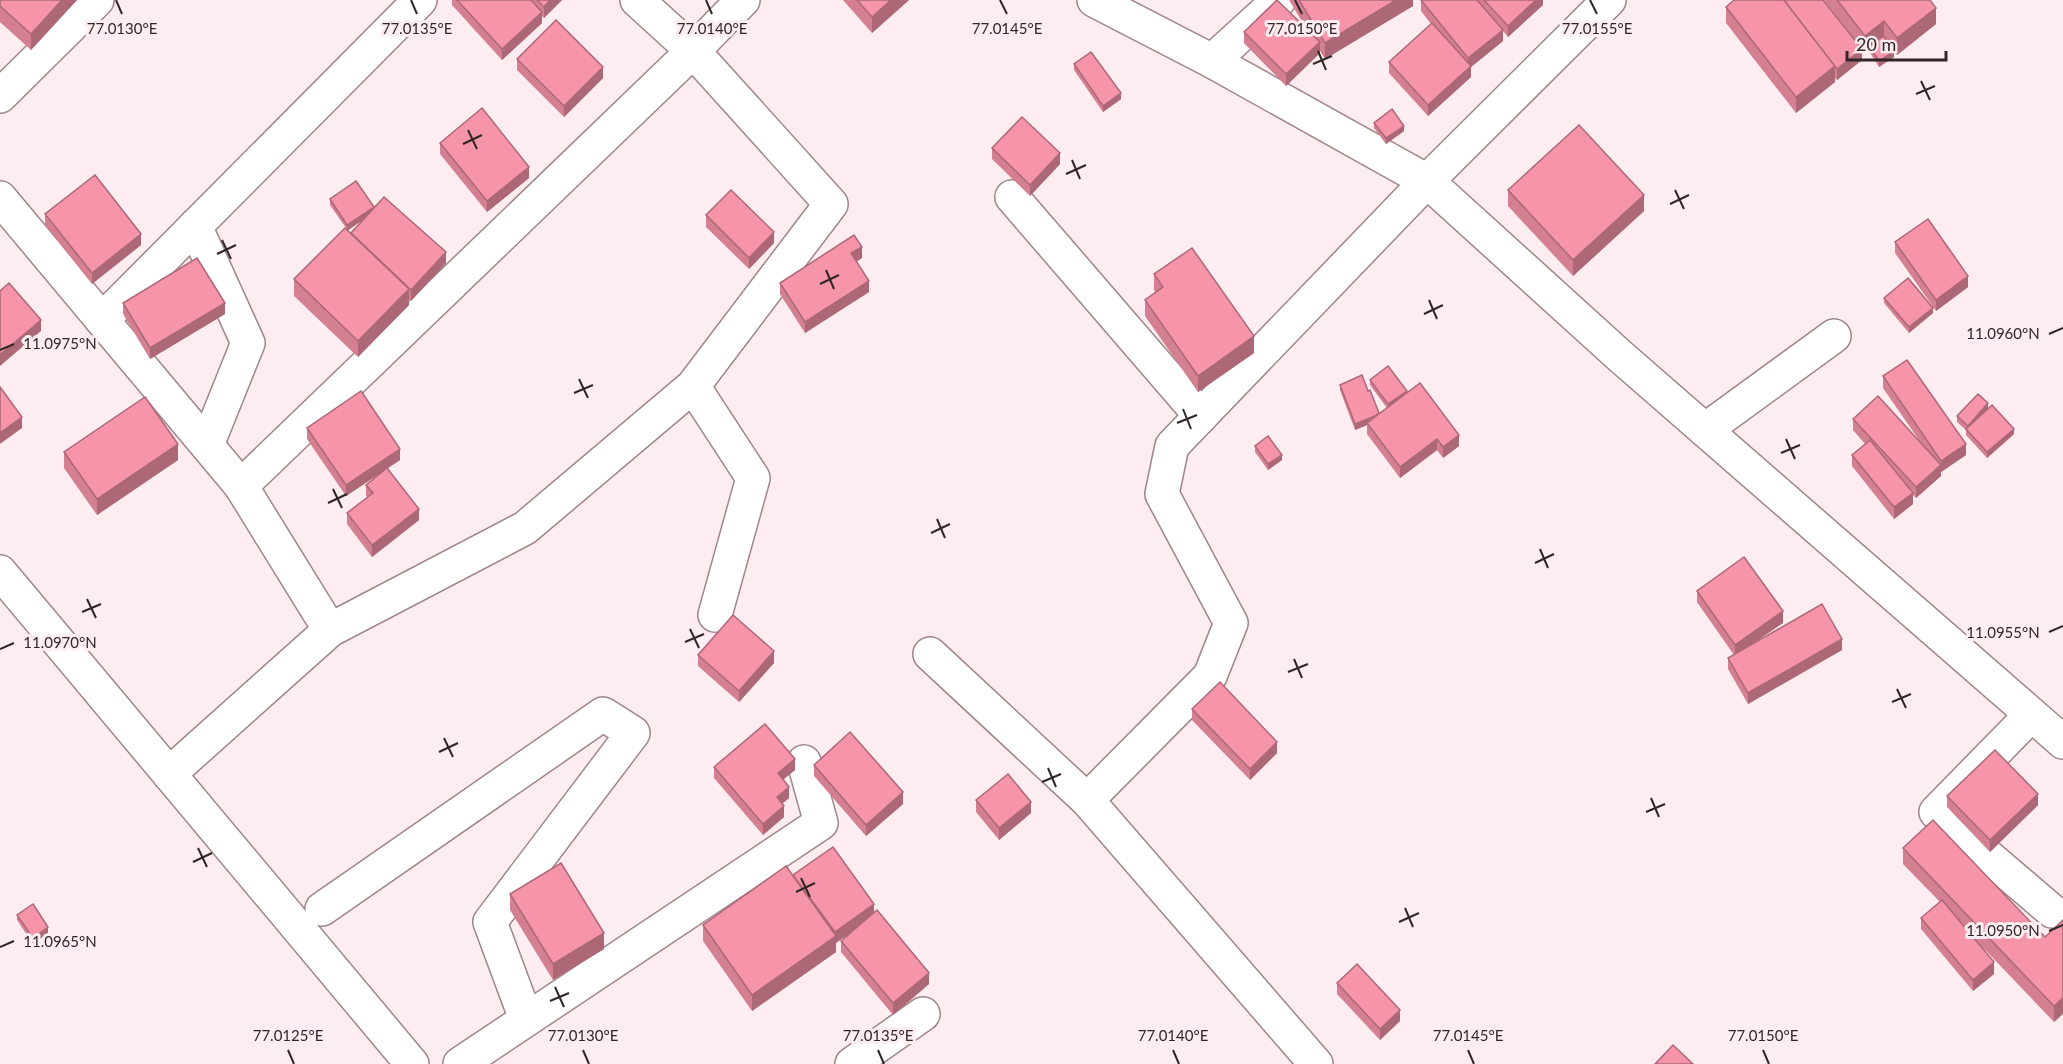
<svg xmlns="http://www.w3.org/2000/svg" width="2063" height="1064" font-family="Lato,sans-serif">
<rect width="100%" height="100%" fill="#feedf0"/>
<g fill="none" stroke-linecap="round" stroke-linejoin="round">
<defs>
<g id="street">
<polyline points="1094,0 1212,61 1427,181 1620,356 2063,742"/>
<polyline points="1212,61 1279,0"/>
<polyline points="0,96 97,0"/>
<polyline points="1012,197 1201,416"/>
<polyline points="0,198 241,486 330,630"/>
<polyline points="195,226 248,343 207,445"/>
<polyline points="102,320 420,0"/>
<polyline points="693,386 753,478 715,615"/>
<polyline points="1705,430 1834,336"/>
<polyline points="241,486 693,51 743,0"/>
<polyline points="0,572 412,1064"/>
<polyline points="930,654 1087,800 1316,1064"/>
<polyline points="2031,715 1936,812 2052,911"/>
<polyline points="169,774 330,630 525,528 693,386 831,204 693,51 637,0"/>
<polyline points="1087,800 1210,676 1231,623 1162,494 1172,446 1427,181 1609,0"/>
<polyline points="322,909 603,714 633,733 490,922 526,1019"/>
<polyline points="460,1064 821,823 804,762"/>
<polyline points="852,1064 923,1014"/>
</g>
</defs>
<use href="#street" stroke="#9e8589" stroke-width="36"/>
<use href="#street" stroke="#fff" stroke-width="33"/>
</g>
<g fill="#d47f92" fill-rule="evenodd">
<polygon points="0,0 77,0 31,50 0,22"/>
<polygon points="452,0 562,0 544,18 542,16 542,23 502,60 452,5"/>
<polygon points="843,0 909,0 872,33"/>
<polygon points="1289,0 1413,0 1413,6 1325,59 1320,51 1320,53 1286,86 1244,43 1244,32 1306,28"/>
<polygon points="1421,0 1543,0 1543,5 1508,37 1503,31 1503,41 1471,67 1471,77 1428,116 1389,73 1389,62 1431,24 1421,11"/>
<polygon points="1824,0 1930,0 1936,24 1897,55 1894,51 1894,57 1879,67 1869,51 1869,49 1865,52"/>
<polygon points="1726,7 1862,60 1837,80 1835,78 1835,82 1796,113 1726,23"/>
<polygon points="517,59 603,78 564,117 517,70"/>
<polygon points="1074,64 1121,99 1103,112 1074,70"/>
<polygon points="1374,123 1404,131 1386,144 1374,128"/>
<polygon points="440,143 529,178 487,212 440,154"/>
<polygon points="992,148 1060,164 1030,196 992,159"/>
<polygon points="1508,190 1644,211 1573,276 1508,206"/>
<path d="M 330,199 L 374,208 L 446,263 L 411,301 L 409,299 L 409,305 L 358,357 L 294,296 L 294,279 L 346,228 L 330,205 ZM 363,220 L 351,233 L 348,230 Z"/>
<polygon points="45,214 141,245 92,284 45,225"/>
<polygon points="706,215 774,243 749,269 706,227"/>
<polygon points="1895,242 1968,287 1936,311 1895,253"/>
<polygon points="862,258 856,261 869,292 805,333 780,294 780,283"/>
<polygon points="1154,274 1254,353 1198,392 1145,316 1145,300 1155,292 1154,290"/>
<polygon points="1884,298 1933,313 1909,333 1884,303"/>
<polygon points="123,303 225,314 150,359 123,314"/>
<polygon points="1883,376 1966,455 1941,472 1941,476 1916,498 1913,495 1913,504 1894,519 1852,466 1852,455 1865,444 1853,430 1853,419 1921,443 1883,388"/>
<polygon points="1370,380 1407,393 1459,446 1443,458 1437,450 1400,478 1367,434 1367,425 1355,430 1340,390 1340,385 1368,391 1379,413 1387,408 1370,385"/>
<polygon points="1988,409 2014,434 1987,458 1966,435 1966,430 1957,422 1957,416"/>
<polygon points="307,428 400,460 388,468 419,520 372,557 347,524 347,513 368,497 366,496 366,485 384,471 346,496 307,439"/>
<polygon points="1255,446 1282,460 1268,470 1255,452"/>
<polygon points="64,452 178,460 97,515 64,468"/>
<polygon points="1697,591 1783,623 1753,643 1842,650 1748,704 1728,669 1728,658 1734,655 1697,602"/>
<polygon points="698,655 774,663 739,702 698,666"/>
<polygon points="1192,709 1277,753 1250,780 1192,720"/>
<polygon points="814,765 903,804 866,836 814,776"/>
<polygon points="714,767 795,770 783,779 789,798 782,804 784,817 763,835 714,778"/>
<polygon points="1947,796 2038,805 1990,852 1947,807"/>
<polygon points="976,800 1031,813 999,840 976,812"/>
<polygon points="1903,848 2045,937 2063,920 2054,1022 1971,935 1994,974 1973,991 1921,929 1921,918 1940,902 1903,864"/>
<polygon points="793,876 874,913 929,984 893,1015 841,952 841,941 850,933 836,943 836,952 752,1011 703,941 703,925"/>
<polygon points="510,894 604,949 553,980 510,910"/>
<polygon points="17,915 48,933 33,944 17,920"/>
<polygon points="1337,983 1400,1021 1380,1040 1337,994"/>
</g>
<g fill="#ac6877">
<polygon points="62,0 77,0 31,50 31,34"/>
<polygon points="550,0 562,0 544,18 544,7"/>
<polygon points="891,0 909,0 872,33 872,17"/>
<polygon points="1396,0 1413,0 1413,6 1325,59 1325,43"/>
<polygon points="1536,0 1543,0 1543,5 1508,37 1508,26"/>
<polygon points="1936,8 1936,24 1897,55 1897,38"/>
<polygon points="542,12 542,23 502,60 502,49"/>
<polygon points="1884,21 1884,38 1869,46 1869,49 1865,52 1865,36"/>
<polygon points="1503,30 1503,41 1471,67 1471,77 1428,116 1428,105 1468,68 1468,58"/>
<polygon points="1320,42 1320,53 1286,86 1286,74"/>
<polygon points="1862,49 1862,60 1837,80 1837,69"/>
<polygon points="1894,51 1894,57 1879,67 1879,61"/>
<polygon points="1835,66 1835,82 1796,113 1796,97"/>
<polygon points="603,67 603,78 564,117 564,106"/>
<polygon points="1121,93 1121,99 1103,112 1103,106"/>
<polygon points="1404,126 1404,131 1386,144 1386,138"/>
<polygon points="1060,153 1060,164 1030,196 1030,185"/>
<polygon points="529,167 529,178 487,212 487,201"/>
<polygon points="1644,195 1644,211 1573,276 1573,260"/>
<polygon points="374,207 374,212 347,231 347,225"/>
<polygon points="774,232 774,243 749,269 749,258"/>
<polygon points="141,234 141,245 92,284 92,273"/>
<polygon points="862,247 862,258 851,265 851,253"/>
<polygon points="446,252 446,263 411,301 411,290"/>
<polygon points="1968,276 1968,287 1936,311 1936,300"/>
<polygon points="869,281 869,292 805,333 805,322"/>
<polygon points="409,289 409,305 358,357 358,341"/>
<polygon points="225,303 225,314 150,359 150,348"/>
<polygon points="1933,308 1933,313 1909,333 1909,327"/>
<polygon points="41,320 41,331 0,366 0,355"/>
<polygon points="1254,336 1254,353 1198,392 1198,376"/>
<polygon points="1407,391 1407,396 1388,410 1388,404"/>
<polygon points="1988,403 1988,409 1968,431 1968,426"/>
<polygon points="1380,415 1367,423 1367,425 1355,430 1355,424"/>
<polygon points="22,417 22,428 0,444 0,433"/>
<polygon points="2014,429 2014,434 1987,458 1987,452"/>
<polygon points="1459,435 1459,446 1443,458 1443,447"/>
<polygon points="1437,439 1437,450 1400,478 1400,467"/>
<polygon points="178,444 178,460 97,515 97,499"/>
<polygon points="1966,444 1966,455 1941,472 1941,461"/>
<polygon points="400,449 400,460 346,496 346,485"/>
<polygon points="1282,455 1282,460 1268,470 1268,464"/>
<polygon points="1941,465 1941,476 1916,498 1916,487"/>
<polygon points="1913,493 1913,504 1894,519 1894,507"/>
<polygon points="419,509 419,520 372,557 372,545"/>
<polygon points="1783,611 1783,623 1735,656 1735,645"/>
<polygon points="1842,639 1842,650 1748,704 1748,693"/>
<polygon points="774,651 774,663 739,702 739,691"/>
<polygon points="1277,742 1277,753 1250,780 1250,769"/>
<polygon points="795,759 795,770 778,784 778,773"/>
<polygon points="789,787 789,798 777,808 777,797"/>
<polygon points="903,792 903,804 866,836 866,825"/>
<polygon points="2038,794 2038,805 1990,852 1990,840"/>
<polygon points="1031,802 1031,813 999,840 999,828"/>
<polygon points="784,806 784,817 763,835 763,824"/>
<polygon points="874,904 874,915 836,943 836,952 752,1011 752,995 835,936 835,932"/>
<polygon points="48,927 48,933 33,944 33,938"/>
<polygon points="604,933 604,949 553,980 553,964"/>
<polygon points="1994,962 1994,974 1973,991 1973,980"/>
<polygon points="929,973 929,984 893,1015 893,1003"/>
<polygon points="2063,998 2063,1014 2054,1022 2054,1006"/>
<polygon points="1400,1010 1400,1021 1380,1040 1380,1029"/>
</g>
<g fill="#f694aa" stroke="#ac6877" stroke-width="1.5">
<polygon points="0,0 62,0 31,34 0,6"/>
<polygon points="457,0 531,0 542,12 502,49"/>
<polygon points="537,0 550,0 544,7"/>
<polygon points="857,0 891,0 872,17"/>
<polygon points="1277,0 1320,42 1286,74 1244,32"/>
<polygon points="1299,0 1396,0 1325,43"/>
<polygon points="1421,0 1477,0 1503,30 1468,58"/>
<polygon points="1484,0 1536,0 1508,26"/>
<polygon points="1734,0 1784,0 1835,66 1796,97 1726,7"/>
<polygon points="1784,0 1823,0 1862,49 1837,69"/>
<polygon points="1837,0 1930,0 1936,8 1897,38 1884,21 1865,36"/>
<polygon points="556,20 603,67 564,106 517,59"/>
<polygon points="1432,23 1471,66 1428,105 1389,62"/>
<polygon points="1884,36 1894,51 1879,61 1869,46"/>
<polygon points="1091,52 1121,93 1103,106 1074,64"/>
<polygon points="482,108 529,167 487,201 440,143"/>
<polygon points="1392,109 1404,126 1386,138 1374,123"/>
<polygon points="1022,117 1060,153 1030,185 992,148"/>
<polygon points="1579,125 1644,195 1573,260 1508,190"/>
<polygon points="95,175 141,234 92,273 45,214"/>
<polygon points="356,181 374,207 347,225 330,199"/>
<polygon points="731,190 774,232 749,258 706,215"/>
<polygon points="384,197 446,252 411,290 351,233"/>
<polygon points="1928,219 1968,276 1936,300 1895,242"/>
<polygon points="345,228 409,289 358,341 294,279"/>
<polygon points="854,235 862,247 851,253 869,281 805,322 780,283"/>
<polygon points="1192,248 1254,336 1198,376 1145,300 1163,287 1154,274"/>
<polygon points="197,258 225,303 150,348 123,303"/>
<polygon points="1908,278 1933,308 1909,327 1884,298"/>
<polygon points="9,283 41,320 0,355 0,291"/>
<polygon points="1907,360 1966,444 1941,461 1883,376"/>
<polygon points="1388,366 1407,391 1388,404 1370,380"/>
<polygon points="1362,375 1368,391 1370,390 1379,413 1375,416 1355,424 1340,385"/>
<polygon points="1420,383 1459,435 1443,447 1437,439 1400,467 1367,423"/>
<polygon points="0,387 22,417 0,433"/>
<polygon points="361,391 400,449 346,485 307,428"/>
<polygon points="1978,394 1988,403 1968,426 1957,416"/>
<polygon points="1878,396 1941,465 1916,487 1853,419"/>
<polygon points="145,397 178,444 97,499 64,452"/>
<polygon points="1992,405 2014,429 1987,452 1966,429"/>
<polygon points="1268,436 1282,455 1268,464 1255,446"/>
<polygon points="1870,440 1913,493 1894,507 1852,455"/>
<polygon points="387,468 419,509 372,545 347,513 373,493 366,485"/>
<polygon points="1744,557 1783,611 1735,645 1697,591"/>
<polygon points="1822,604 1842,639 1748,693 1728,658"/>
<polygon points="733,615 774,651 739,691 698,655"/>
<polygon points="1220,682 1277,742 1250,769 1192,709"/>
<polygon points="765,724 795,759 778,773 789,787 777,797 784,806 763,824 714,767"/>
<polygon points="850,732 903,792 866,825 814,765"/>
<polygon points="1995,750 2038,794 1990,840 1947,796"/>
<polygon points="1008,774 1031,802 999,828 976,800"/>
<polygon points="1933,820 2045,937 2063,920 2063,998 2054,1006 1903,848"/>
<polygon points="833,847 874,904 835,932 793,875"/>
<polygon points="561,863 604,933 553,964 510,894"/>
<polygon points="786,866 836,936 752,995 703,925"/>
<polygon points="1942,900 1994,962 1973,980 1921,918"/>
<polygon points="33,904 48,927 33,938 17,915"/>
<polygon points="877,910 929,973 893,1003 841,941"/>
<polygon points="1357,964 1400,1010 1380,1029 1337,983"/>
<polygon points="1673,1045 1693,1064 1655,1064"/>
</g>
<path fill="none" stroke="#302628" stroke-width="2" d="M 116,0 L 122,14M 411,0 L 417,14M 706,0 L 712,14M 1000,0 L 1007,14M 1295,0 L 1302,14M 1590,0 L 1597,14M 1318,51 L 1326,70M 1313,64 L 1332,56M 1921,81 L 1930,100M 1916,94 L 1935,86M 468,130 L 477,149M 463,144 L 482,135M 1072,160 L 1080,179M 1066,174 L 1086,165M 1675,190 L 1684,209M 1670,204 L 1689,195M 222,240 L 231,259M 217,254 L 236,245M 826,270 L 834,289M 820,284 L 839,275M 1429,300 L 1437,319M 1424,314 L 1443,305M 2049,334 L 2063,328M 0,350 L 14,344M 579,379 L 588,398M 574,393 L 593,385M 1183,409 L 1191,429M 1177,423 L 1197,415M 1786,439 L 1795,459M 1781,453 L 1800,445M 333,489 L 342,508M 328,503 L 347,494M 937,519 L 945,538M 931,533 L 950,524M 1540,549 L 1548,568M 1535,563 L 1554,554M 87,599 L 96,618M 82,612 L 101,604M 690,629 L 699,648M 2049,632 L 2063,626M 685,642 L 704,634M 0,649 L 14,643M 1294,659 L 1302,678M 1288,672 L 1308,664M 1897,689 L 1906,708M 1892,702 L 1911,694M 444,738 L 453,757M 439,752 L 458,743M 1048,768 L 1056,787M 1042,782 L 1061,774M 1651,798 L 1659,817M 1646,812 L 1665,804M 198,848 L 207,867M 193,862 L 212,853M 801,878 L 810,897M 796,892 L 815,883M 1405,908 L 1413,927M 1399,922 L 1419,913M 2049,931 L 2063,925M 0,947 L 14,941M 555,987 L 564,1007M 550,1001 L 569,993M 288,1050 L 294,1064M 583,1050 L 589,1064M 878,1050 L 884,1064M 1173,1050 L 1179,1064M 1468,1050 L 1474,1064M 1763,1050 L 1769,1064"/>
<g font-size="15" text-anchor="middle" fill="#302628" stroke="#feedf0" stroke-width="6" stroke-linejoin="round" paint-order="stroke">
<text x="1597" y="34">77.0155°E</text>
<text x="122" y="34">77.0130°E</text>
<text x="417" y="34">77.0135°E</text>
<text x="712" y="34">77.0140°E</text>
<text x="1007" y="34">77.0145°E</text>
<text x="1302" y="34">77.0150°E</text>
<text x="2003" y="339">11.0960°N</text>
<text x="60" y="349">11.0975°N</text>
<text x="2003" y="638">11.0955°N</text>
<text x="60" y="648">11.0970°N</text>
<text x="2003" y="936">11.0950°N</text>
<text x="60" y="947">11.0965°N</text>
<text x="288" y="1041">77.0125°E</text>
<text x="583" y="1041">77.0130°E</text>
<text x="878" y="1041">77.0135°E</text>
<text x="1173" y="1041">77.0140°E</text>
<text x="1468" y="1041">77.0145°E</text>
<text x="1763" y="1041">77.0150°E</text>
</g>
<path d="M1847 51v9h99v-9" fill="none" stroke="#302628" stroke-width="3"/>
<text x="1856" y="51" font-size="18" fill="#302628" stroke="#feedf0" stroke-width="4.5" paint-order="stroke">20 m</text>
</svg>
